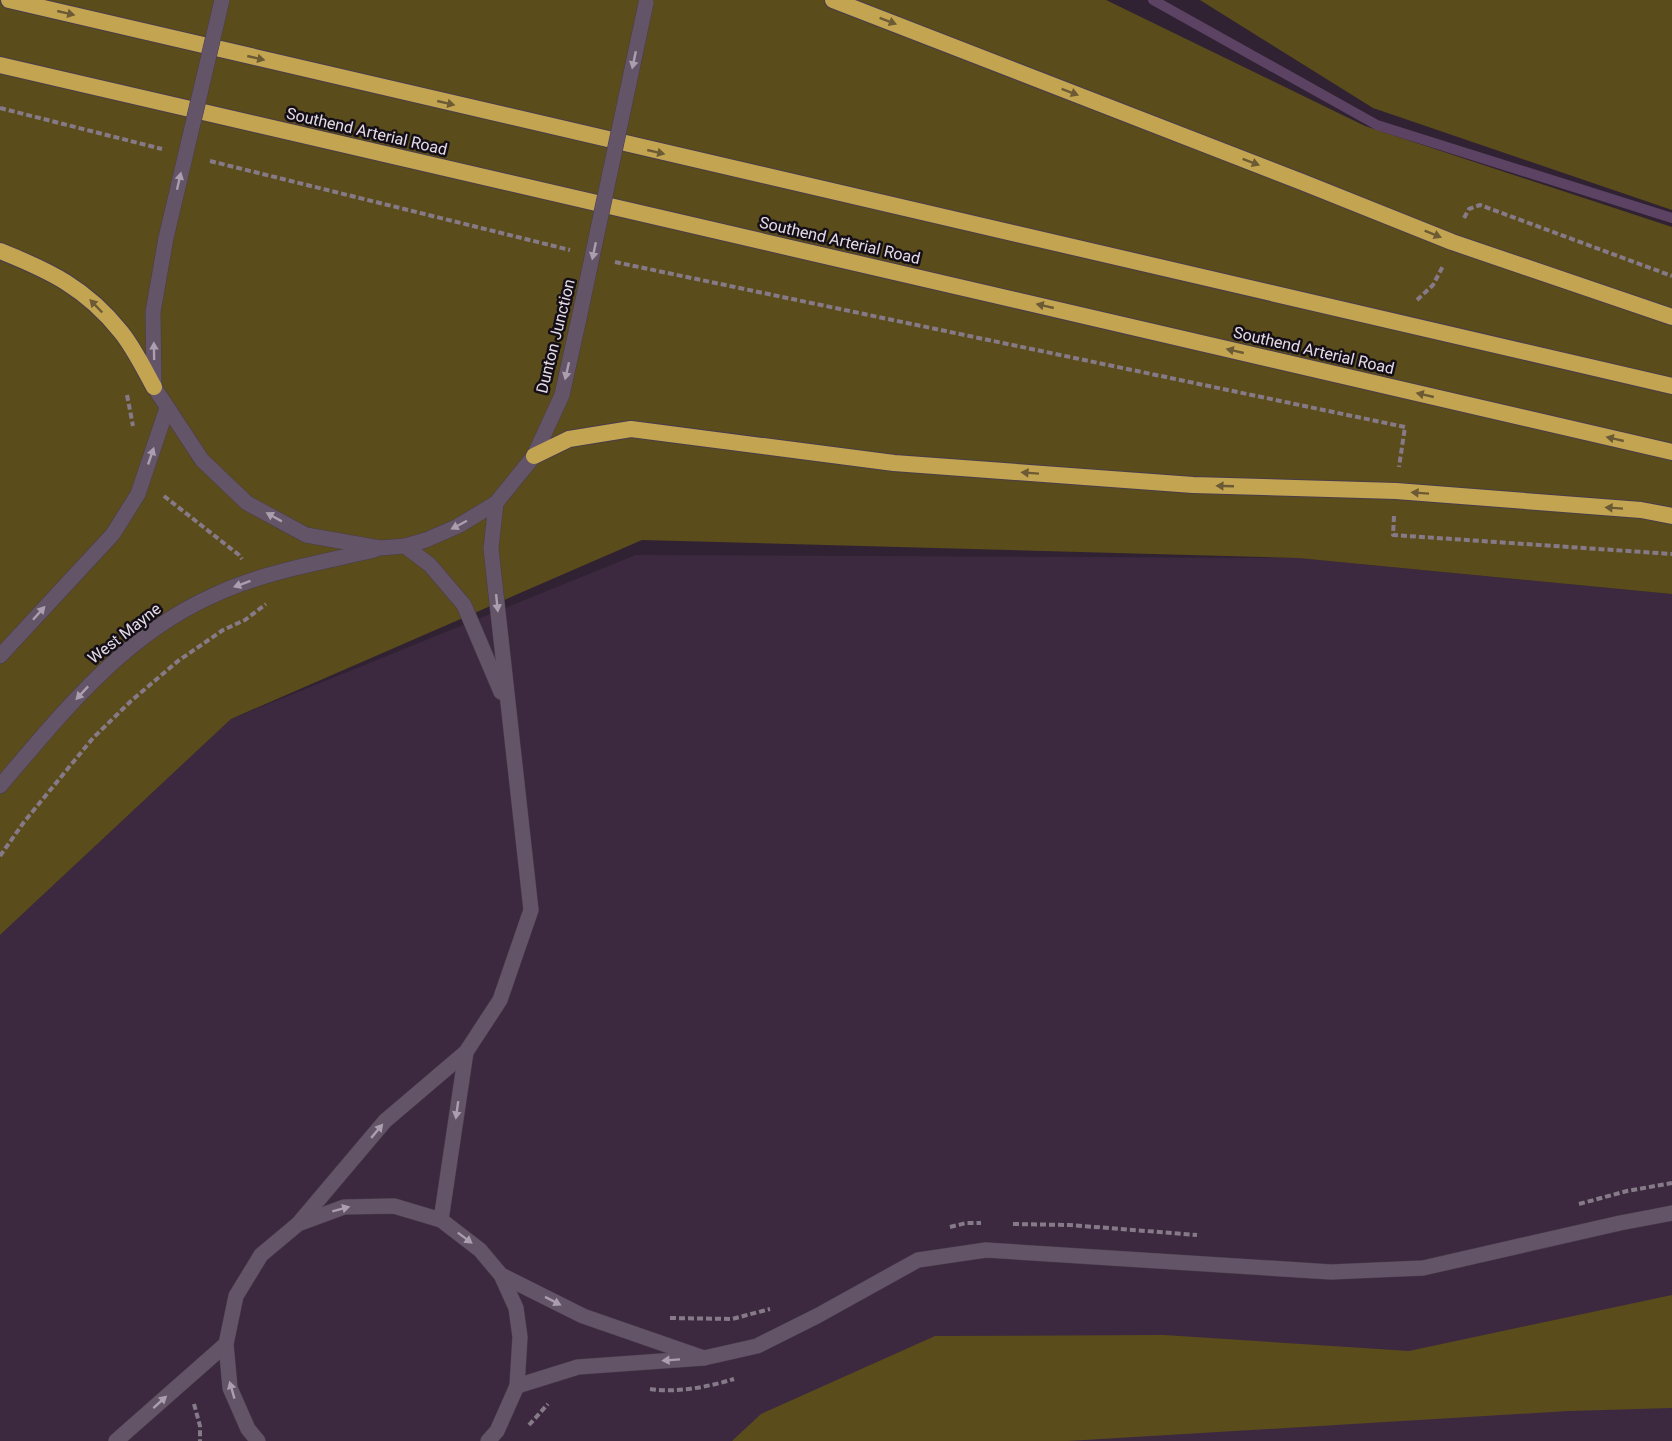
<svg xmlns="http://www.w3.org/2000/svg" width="1672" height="1441" font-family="Roboto,sans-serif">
<rect width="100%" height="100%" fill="#302233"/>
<polygon fill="#3c2940" points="636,555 1298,558 1672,594 1672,1441 0,1441 0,935 231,719"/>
<g fill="#5b4c1b">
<polygon points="0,0 1106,0 1365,126 1672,227 1672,594 1298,558 642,540 231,719 0,935"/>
<polygon points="1200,0 1672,0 1672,210 1373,108"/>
<polygon points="1672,1295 1672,1408 1568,1411 1068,1441 732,1441 761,1414 935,1336 1164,1335 1409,1351"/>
</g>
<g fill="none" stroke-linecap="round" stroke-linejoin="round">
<polyline stroke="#5c4263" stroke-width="10" points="1153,0 1377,125 1672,218"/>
<defs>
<g id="service">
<polyline points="405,546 430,565 464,605 501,692"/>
<polyline points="441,1220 466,1052"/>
<polyline points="298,1224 385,1121 466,1052 500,1000 531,910 491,549 496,503"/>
<polyline points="501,1275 583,1316 704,1358 578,1367 517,1386"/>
<polyline points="704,1358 757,1346 817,1316 918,1260 986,1250 1331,1272 1423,1268 1620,1223 1672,1213"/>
<polyline points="116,1441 226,1344"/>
<polyline points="258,1441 248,1429 230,1388 226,1344 236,1296 261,1255 298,1224 344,1207 394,1206 441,1220 480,1250 501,1275 516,1308 520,1337 517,1386 497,1431 488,1441"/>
</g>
<g id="secondary">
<polyline points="166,238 153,312 154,387 202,460 247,503 306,535 380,548 405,546 426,540 458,526 496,503 534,456 562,395 580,314"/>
<polyline points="0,656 113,534 138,494 167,408"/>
<path d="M 0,786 C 61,714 123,636 212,596 C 262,572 320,563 374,550"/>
</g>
<g id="trunk">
<polyline points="9,0 1672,386"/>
<polyline points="833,0 1302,182 1452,242 1672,317"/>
<polyline points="0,65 1672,452"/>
<path d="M 0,251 C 50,271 86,288 121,332 C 134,348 144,369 154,387"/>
<polyline points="534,456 569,439 631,429 894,463 1193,485 1396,491 1641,510 1672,516"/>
</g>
</defs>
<use href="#service" stroke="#493d4b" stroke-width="16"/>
<use href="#secondary" stroke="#493d4b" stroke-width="16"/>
<use href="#trunk" stroke="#493d4b" stroke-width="18"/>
<g stroke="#867a89" stroke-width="4" stroke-dasharray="6 3" stroke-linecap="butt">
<polyline points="0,108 162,149"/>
<polyline points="210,161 570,250"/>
<polyline points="1464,218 1469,209 1480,205 1672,276"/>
<polyline points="615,262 1405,427 1399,467"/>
<polyline points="1417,300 1433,285 1443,266"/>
<polyline points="127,395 133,426"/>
<polyline points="164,496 239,555 242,559"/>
<polyline points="1394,516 1393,535 1672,554"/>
<polyline points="0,856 24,822 93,738 131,701 178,661 223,630 245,620 266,604"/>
<polyline points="1579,1204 1627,1191 1672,1183"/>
<polyline points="1013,1224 1070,1225 1197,1235"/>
<polyline points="950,1227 966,1223 981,1223"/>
<polyline points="670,1318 732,1319 770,1309"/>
<path d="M 650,1389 C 677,1393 708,1387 734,1379"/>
<polyline points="194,1404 200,1426 200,1441"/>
<polyline points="529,1425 548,1404"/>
</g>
<use href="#service" stroke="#645468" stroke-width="15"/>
<use href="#secondary" stroke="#645468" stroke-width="15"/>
<use href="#trunk" stroke="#c3a551" stroke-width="16"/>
<defs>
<g id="secondary-bridge">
<polyline points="166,238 222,0"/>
<polyline points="580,314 646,3"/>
</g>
</defs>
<use href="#secondary-bridge" stroke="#493d4b" stroke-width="16" stroke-linecap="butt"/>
<use href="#secondary-bridge" stroke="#645468" stroke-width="15"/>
</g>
<defs><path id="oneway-solid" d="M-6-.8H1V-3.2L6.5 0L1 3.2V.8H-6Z" transform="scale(1.5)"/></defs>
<g fill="#6c5a34">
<use href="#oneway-solid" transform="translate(66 13) rotate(13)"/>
<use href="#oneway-solid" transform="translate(888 21) rotate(21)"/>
<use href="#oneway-solid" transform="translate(256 58) rotate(13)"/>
<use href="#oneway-solid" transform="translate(1070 92) rotate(21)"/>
<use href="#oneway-solid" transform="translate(446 103) rotate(13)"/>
<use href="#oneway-solid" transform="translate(656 152) rotate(13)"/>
<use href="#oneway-solid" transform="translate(1251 162) rotate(21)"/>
<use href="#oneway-solid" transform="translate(1433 234) rotate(22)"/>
<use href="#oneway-solid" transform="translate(96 306) rotate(-134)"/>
<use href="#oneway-solid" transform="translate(1045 306) rotate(-167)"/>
<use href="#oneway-solid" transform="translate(1235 351) rotate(-167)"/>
<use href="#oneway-solid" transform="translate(1425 395) rotate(-167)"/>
<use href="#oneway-solid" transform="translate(1615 439) rotate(-167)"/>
<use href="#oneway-solid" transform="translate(1030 473) rotate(-176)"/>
<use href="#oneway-solid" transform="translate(1225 486) rotate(-178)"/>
<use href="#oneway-solid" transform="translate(1420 493) rotate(-176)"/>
<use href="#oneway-solid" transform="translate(1614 508) rotate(-176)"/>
</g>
<g fill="#ab9eae">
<use href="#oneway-solid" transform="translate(634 60) rotate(102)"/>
<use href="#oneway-solid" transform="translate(179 181) rotate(-77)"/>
<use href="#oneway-solid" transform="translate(594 251) rotate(102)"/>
<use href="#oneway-solid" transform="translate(154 351) rotate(-91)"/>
<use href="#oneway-solid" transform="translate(567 371) rotate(103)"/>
<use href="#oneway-solid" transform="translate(151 456) rotate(-71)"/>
<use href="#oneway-solid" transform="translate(274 517) rotate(-151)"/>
<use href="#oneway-solid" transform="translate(459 525) rotate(152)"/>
<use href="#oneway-solid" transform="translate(242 584) rotate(160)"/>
<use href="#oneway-solid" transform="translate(497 603) rotate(84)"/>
<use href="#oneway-solid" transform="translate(39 613) rotate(-48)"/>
<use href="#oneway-solid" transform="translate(82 693) rotate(133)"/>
<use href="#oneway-solid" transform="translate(457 1110) rotate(98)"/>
<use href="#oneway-solid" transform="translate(377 1131) rotate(-50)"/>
<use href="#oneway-solid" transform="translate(341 1209) rotate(-15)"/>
<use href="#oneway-solid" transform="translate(465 1238) rotate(37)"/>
<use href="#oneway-solid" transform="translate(553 1301) rotate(27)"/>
<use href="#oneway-solid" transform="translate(671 1360) rotate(176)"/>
<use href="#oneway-solid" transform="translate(232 1390) rotate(-106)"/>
<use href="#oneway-solid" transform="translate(160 1402) rotate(-42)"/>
</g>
<g text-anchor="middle" stroke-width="5" stroke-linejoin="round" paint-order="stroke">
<g font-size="16" fill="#e5dbe7" stroke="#140e16">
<text transform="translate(367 131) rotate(13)" y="6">Southend Arterial Road</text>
<text transform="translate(840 240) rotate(13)" y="6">Southend Arterial Road</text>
<text transform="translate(555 336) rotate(-76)" y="6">Dunton Junction</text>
<text transform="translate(1314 350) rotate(13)" y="6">Southend Arterial Road</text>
<text transform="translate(124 633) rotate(-38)" y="6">West Mayne</text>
</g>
</g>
</svg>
